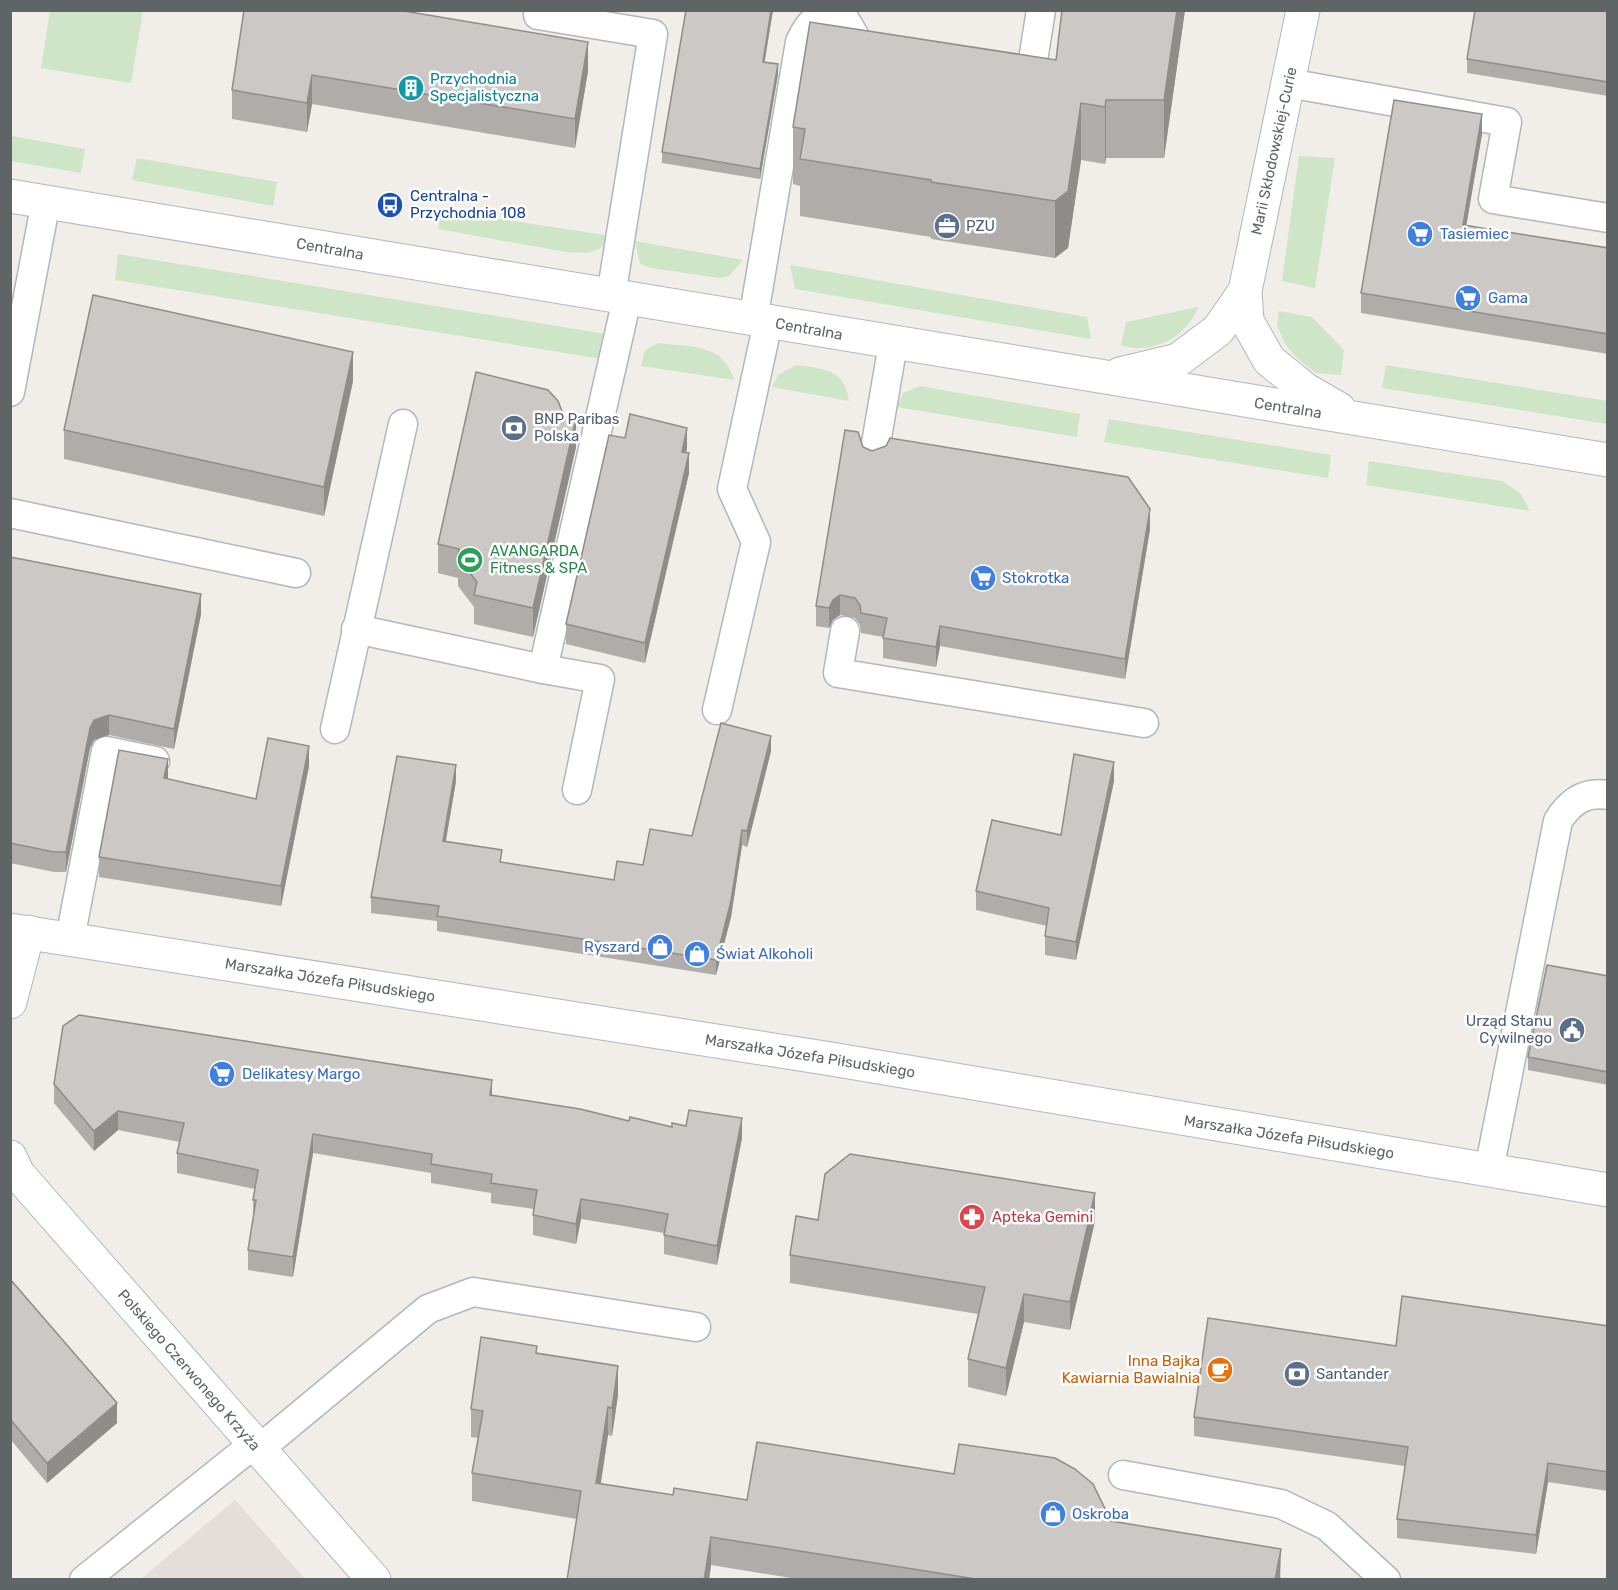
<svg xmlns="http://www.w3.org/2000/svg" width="1618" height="1590" font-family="Rubik,sans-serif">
<rect width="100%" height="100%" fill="#f1ede8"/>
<polygon fill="#e3deda" points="235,1500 305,1579 141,1579"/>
<g fill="#cee6c7">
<polygon points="50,11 143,11 131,83 41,68"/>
<polygon points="11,136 85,149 81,173 11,161"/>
<polygon points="1299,156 1335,158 1315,288 1282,281"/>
<polygon points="137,158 277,182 273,206 132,180"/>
<polygon points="441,210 611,236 601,248 589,253 566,252 438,229"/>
<polygon points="635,241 743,260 729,276 720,278 651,268 640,264"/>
<polygon points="118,254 606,334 602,359 115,280"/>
<polygon points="790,265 1087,317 1091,339 795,289"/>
<path d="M 1198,307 C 1188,336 1152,356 1121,345 L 1126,322 Z"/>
<polygon points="1279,311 1312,317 1344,350 1341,375 1316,373 1298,359 1285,344 1277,325"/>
<path d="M 658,343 C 690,347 724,343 734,380 L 641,366 L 645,350 Z"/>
<path d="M 796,365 C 823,369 845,368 849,401 L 772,387 L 778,375 Z"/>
<polygon points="1386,365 1607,401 1607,424 1382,388"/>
<polygon points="920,386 1080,414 1077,437 897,407 903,393"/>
<polygon points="1109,419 1331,455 1328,478 1104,442"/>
<polygon points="1369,461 1502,481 1521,494 1530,511 1366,485"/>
</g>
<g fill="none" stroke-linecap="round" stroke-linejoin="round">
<defs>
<g id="lane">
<polyline points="538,15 653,34 611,296"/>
<polyline points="1031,73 1041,10"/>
<polyline points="1288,83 1507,122 1493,199 1608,218"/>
<path d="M 753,320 L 800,42 C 812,17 818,15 845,20 L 854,35 L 859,56"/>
<polyline points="10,392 46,201"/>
<polyline points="874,455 893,344"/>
<polyline points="10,513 296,573"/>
<polyline points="356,629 543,669 627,299"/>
<polyline points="845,631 838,673 1144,723"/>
<polyline points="543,669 600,679 577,790"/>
<polyline points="717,710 756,542 732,489 768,322"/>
<polyline points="335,729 403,424"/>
<polyline points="70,939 106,751 155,761"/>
<path d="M 1489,1170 L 1558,821 C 1569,803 1584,791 1608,795"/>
<polyline points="258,1450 428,1309 473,1292 696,1327"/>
<polyline points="1123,1475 1281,1504 1327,1526 1386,1580"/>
<polyline points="84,1580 254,1444"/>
</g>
<g id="street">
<polyline points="10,1002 28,932"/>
<polyline points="10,1157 18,1174 374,1580"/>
</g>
<g id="secondary">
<polyline points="1303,10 1245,291 1247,321 1269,360 1306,390 1339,409"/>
<polyline points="10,196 1608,460"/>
<polyline points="1120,374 1178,360 1218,330 1245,291"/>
<polyline points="10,930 831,1059 1608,1190"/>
</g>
</defs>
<use href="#lane" stroke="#b3b7b9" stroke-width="31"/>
<use href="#street" stroke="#b3b7b9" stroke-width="35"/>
<use href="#secondary" stroke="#b2b7ba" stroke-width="35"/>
<use href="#lane" stroke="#fff" stroke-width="28"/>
<use href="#street" stroke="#fff" stroke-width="33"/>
<use href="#secondary" stroke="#fff" stroke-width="33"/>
</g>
<g fill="#afaca9">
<polygon points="244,10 588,71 575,148 312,104 307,132 232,119 232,90"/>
<polygon points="686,10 773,10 764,62 778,74 760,179 662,163 662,152"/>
<polygon points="1062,10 1185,10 1164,158 1106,158 1105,164 1081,160 1068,248 1055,258 931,239 931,237 800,216 800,186 793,184 793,127 1056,60"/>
<polygon points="1608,10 1608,96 1467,73 1467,59"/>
<polygon points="1482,134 1466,225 1608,248 1608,354 1361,313 1361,293"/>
<polygon points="353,381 324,516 64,459 64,430"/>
<polygon points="625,438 687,448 686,453 689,473 645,663 566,644 566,624"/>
<polygon points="576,447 533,637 474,624 474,607 458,586 458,578 438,573 438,544"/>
<polygon points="863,447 872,451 1150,529 1125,679 940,646 936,667 883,658 883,637 861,633 860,625 855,618 840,615 833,620 829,628 816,626 816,606"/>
<polygon points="10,557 201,614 174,749 109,735 94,740 90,748 66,872 54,872 10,863"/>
<polygon points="771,751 747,847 742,845 731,917 716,975 437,931 437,921 371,913 371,897 456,781 446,841 502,862 614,880 643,865 692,836"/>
<polygon points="309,766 281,906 99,877 99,857 168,779 256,799"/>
<polygon points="1114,781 1076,960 1045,955 1045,936 1047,926 976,910 976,891 1061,835"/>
<polygon points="1608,976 1608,1085 1528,1070 1528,1057"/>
<polygon points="54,1084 492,1095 629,1121 672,1127 686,1126 742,1138 717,1265 664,1254 664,1233 624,1226 581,1219 576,1244 533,1235 533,1215 534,1209 491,1203 491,1193 431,1183 431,1173 313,1153 293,1277 248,1270 248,1250 253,1218 253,1200 255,1189 177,1173 177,1153 180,1142 118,1130 94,1151 54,1103"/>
<polygon points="818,1220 1095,1221 1070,1330 1024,1322 1006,1396 968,1387 968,1359 978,1314 790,1283 790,1255"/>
<polygon points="10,1279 117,1423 47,1483 10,1439"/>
<polygon points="1608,1326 1608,1491 1548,1482 1536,1554 1397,1538 1397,1519 1405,1466 1194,1436 1194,1417 1396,1346"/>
<polygon points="537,1353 618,1395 612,1436 608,1435 601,1484 673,1495 747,1500 1111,1521 1281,1577 1280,1580 803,1580 711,1565 709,1580 567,1580 577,1519 472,1501 472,1473 478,1438 471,1437 471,1409"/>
</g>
<g fill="#8f8c8a">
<polygon points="771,10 773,10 763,72 763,62"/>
<polygon points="1177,10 1185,10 1164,158 1164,100"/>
<polygon points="588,42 588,71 575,148 575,119"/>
<polygon points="778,64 778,74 760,179 760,169"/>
<polygon points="312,75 312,104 307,132 307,103"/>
<polygon points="1106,100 1106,158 1105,164 1105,107"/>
<polygon points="1081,103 1081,160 1068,248 1055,258 1055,201"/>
<polygon points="1482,114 1482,134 1463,245 1463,225"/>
<polygon points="353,352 353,381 324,516 324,487"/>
<polygon points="576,418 576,447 533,637 533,608"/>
<polygon points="687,428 687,448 682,472 682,452"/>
<polygon points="689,453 689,473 645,663 645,643"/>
<polygon points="1150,509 1150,529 1125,679 1125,659"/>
<polygon points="201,594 201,614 174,749 174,729"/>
<polygon points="840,595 840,615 833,620 829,628 829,608 833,600"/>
<polygon points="940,626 940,646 936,667 936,647"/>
<polygon points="109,715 109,735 94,740 90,748 66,872 66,852 90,728 94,720"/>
<polygon points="771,736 771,751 747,847 747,831"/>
<polygon points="309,746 309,766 281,906 281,886"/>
<polygon points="168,759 168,779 164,778"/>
<polygon points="1114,762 1114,781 1076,960 1076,942"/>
<polygon points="456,765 456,781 443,856 443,841"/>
<polygon points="742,830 742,845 731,917 716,975 716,960"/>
<polygon points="492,1080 492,1099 490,1095"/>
<polygon points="118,1111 118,1130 94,1151 94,1131"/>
<polygon points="742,1118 742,1138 717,1265 717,1246"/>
<polygon points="313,1134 313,1153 293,1277 293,1257"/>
<polygon points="1095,1193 1095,1221 1070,1330 1070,1302"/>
<polygon points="581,1199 581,1219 576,1244 576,1224"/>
<polygon points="1024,1294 1024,1322 1006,1396 1006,1368"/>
<polygon points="618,1366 618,1395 612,1436 612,1408"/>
<polygon points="117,1403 117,1423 47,1483 47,1463"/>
<polygon points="608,1407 608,1435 596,1511 596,1483"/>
<polygon points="1548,1463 1548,1482 1536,1554 1536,1535"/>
<polygon points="711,1537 711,1565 709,1580 704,1580"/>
<polygon points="1281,1549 1280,1580 1275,1580"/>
</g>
<g fill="#ccc8c5" stroke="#8f8c8a" stroke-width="1.5">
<polygon points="244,10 398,10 588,42 575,119 312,75 307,103 232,90"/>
<polygon points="686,10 771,10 763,62 778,64 760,169 662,152"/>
<polygon points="1062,10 1177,10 1164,100 1106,100 1105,107 1081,103 1068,191 1055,201 931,182 931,180 800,159 805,129 793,127 810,22 1056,60"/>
<polygon points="1475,10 1608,10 1608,82 1467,59"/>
<polygon points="1394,100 1482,114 1463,225 1608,248 1608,334 1361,293"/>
<polygon points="93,295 353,352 324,487 64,430"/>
<polygon points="476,372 548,390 558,401 564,416 576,418 533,608 474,595 477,582 458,557 459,549 438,544"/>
<polygon points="630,414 687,428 682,452 689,453 645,643 566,624 609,435 625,438"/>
<polygon points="845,430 858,432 863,447 872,451 886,446 890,438 1128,477 1150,509 1125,659 940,626 936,647 883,638 887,618 861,613 860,605 855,598 840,595 833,600 829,608 816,606"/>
<polygon points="10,557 201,594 174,729 109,715 94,720 90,728 66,852 54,852 10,843"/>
<polygon points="721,723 771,736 747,831 742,830 731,901 716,960 437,916 439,906 371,897 397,756 456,765 443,841 502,850 500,862 614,880 617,861 643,865 650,829 692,836"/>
<polygon points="268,738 309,746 281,886 99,857 119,750 168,759 164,778 256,799"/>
<polygon points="1074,754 1114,762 1076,942 1045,936 1049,908 976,891 992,820 1061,835"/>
<polygon points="1547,965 1608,976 1608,1072 1528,1057"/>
<polygon points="79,1015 492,1080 490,1095 580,1109 629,1121 630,1117 672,1127 672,1123 686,1126 689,1110 742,1118 717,1246 664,1235 668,1214 624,1206 581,1199 576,1224 533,1215 537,1190 491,1183 492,1174 431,1164 432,1154 313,1134 293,1257 248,1250 256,1200 253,1200 258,1170 177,1153 184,1123 118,1111 94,1131 54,1084 63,1026"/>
<polygon points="850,1154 1095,1193 1070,1302 1024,1294 1006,1368 968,1359 985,1287 790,1255 796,1216 818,1220 825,1174"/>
<polygon points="10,1279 117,1403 47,1463 10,1419"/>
<polygon points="1402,1296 1608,1326 1608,1472 1548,1463 1536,1535 1397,1519 1408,1447 1194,1417 1208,1318 1396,1346"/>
<polygon points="481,1337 537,1346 536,1353 618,1366 612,1408 608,1407 596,1483 673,1495 674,1488 747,1500 757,1442 954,1474 959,1444 1055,1458 1075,1469 1093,1484 1111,1521 1281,1549 1275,1580 982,1580 711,1537 704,1580 567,1580 581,1491 472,1473 483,1411 471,1409"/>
</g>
<defs>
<symbol id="building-disc" viewBox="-11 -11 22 22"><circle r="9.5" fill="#0f9aa8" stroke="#fff"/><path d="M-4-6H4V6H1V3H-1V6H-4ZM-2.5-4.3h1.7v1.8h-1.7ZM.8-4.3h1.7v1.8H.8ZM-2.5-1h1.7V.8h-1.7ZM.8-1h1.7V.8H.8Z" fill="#fff"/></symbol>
<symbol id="bus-disc" viewBox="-11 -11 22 22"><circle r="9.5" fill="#1a4fb4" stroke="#fff"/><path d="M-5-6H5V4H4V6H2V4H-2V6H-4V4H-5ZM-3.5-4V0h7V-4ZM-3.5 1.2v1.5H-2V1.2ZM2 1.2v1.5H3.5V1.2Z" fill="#fff"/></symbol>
<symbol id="office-disc" viewBox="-11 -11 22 22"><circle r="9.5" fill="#5c6f8a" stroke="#fff"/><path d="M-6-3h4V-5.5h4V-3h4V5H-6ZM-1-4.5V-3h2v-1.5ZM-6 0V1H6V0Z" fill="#fff"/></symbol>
<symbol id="supermarket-disc" viewBox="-11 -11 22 22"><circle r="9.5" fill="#3f7fe0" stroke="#fff"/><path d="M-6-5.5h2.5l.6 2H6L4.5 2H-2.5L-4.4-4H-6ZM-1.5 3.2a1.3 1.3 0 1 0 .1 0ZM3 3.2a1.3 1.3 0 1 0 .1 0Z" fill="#fff"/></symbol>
<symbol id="bank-disc" viewBox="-11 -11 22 22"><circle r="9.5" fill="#5c6f8a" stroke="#fff"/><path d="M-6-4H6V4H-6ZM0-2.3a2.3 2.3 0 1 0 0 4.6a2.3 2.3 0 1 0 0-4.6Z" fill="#fff"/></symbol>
<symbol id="stadium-disc" viewBox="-11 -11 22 22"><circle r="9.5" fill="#2e9e5b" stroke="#fff"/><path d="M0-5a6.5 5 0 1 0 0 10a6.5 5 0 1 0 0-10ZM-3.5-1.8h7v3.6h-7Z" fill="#fff"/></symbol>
<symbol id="shop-disc" viewBox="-11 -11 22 22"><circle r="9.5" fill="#3f7fe0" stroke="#fff"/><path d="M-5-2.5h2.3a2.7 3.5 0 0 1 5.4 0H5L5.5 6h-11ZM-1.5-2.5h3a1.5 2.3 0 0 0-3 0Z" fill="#fff"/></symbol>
<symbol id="civic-disc" viewBox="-11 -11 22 22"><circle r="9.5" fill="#5c6f8a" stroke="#fff"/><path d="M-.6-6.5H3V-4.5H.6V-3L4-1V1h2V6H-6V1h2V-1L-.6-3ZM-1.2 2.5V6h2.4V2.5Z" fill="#fff"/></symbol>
<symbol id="pharmacy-disc" viewBox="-11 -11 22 22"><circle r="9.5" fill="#e0444e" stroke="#fff"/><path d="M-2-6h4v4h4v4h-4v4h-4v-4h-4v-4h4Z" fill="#fff"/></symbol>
<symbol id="cafe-disc" viewBox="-11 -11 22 22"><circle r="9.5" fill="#e8710a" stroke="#fff"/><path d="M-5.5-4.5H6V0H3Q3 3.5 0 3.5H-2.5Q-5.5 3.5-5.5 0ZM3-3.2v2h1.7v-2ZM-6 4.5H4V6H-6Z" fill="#fff"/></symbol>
</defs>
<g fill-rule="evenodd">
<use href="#building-disc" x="396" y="73" width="30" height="30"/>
<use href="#bus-disc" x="375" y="190" width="30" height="30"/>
<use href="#office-disc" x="932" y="211" width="30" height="30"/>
<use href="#supermarket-disc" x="1405" y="219" width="30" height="30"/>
<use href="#supermarket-disc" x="1453" y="283" width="30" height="30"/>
<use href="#bank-disc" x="499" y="413" width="30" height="30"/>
<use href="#stadium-disc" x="455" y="545" width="30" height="30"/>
<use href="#supermarket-disc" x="968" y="563" width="30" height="30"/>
<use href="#shop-disc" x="645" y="932" width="30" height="30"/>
<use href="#shop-disc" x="682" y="939" width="30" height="30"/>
<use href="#civic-disc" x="1557" y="1015" width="30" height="30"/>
<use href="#supermarket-disc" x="207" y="1059" width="30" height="30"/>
<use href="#pharmacy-disc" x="957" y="1202" width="30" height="30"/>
<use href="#cafe-disc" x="1205" y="1355" width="30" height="30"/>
<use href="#bank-disc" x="1282" y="1359" width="30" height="30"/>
<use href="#shop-disc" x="1038" y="1499" width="30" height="30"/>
</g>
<g text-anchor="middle" stroke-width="5" stroke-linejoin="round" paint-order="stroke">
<g font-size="15" fill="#0d838f" stroke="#fff" text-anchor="start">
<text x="430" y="84">Przychodnia<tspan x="430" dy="17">Specjalistyczna</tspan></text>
</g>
<g font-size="15" fill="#5f6567" stroke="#fff">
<text transform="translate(1274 151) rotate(-78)" y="5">Marii Skłodowskiej-Curie</text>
<text transform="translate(330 249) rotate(10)" y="5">Centralna</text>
<text transform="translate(809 329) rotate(10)" y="5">Centralna</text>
<text transform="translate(1288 408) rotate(9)" y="5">Centralna</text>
<text transform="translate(330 980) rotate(9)" y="5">Marszałka Józefa Piłsudskiego</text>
<text transform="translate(810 1056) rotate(9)" y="5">Marszałka Józefa Piłsudskiego</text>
<text transform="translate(1289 1137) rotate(9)" y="5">Marszałka Józefa Piłsudskiego</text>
<text transform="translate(189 1370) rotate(49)" y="5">Polskiego Czerwonego Krzyża</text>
</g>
<g font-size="15" fill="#164399" stroke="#fff" text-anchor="start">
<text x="410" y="201">Centralna -<tspan x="410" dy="17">Przychodnia 108</tspan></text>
</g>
<g font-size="15" fill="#4e5e75" stroke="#fff" text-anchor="start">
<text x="966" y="231">PZU</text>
<text x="534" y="424">BNP Paribas<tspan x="534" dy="17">Polska</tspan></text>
<text x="1552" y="1026" text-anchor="end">Urząd Stanu<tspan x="1552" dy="17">Cywilnego</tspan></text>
<text x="1316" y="1379">Santander</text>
</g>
<g font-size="15" fill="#366cbe" stroke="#fff" text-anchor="start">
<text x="1440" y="239">Tasiemiec</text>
<text x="1488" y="303">Gama</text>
<text x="1002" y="583">Stokrotka</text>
<text x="640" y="952" text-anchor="end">Ryszard</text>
<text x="716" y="959">Świat Alkoholi</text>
<text x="242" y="1079">Delikatesy Margo</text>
<text x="1072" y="1519">Oskroba</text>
</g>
<g font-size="15" fill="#27864d" stroke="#fff" text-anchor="start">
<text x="490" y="556">AVANGARDA<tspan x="490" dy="17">Fitness &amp; SPA</tspan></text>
</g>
<g font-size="15" fill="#be3a42" stroke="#fff" text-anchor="start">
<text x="992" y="1222">Apteka Gemini</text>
</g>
<g font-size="15" fill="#c56008" stroke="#fff" text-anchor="end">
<text x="1200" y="1366">Inna Bajka<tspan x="1200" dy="17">Kawiarnia Bawialnia</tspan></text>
</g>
</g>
<rect width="1618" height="1590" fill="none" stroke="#5f6567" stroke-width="24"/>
</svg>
